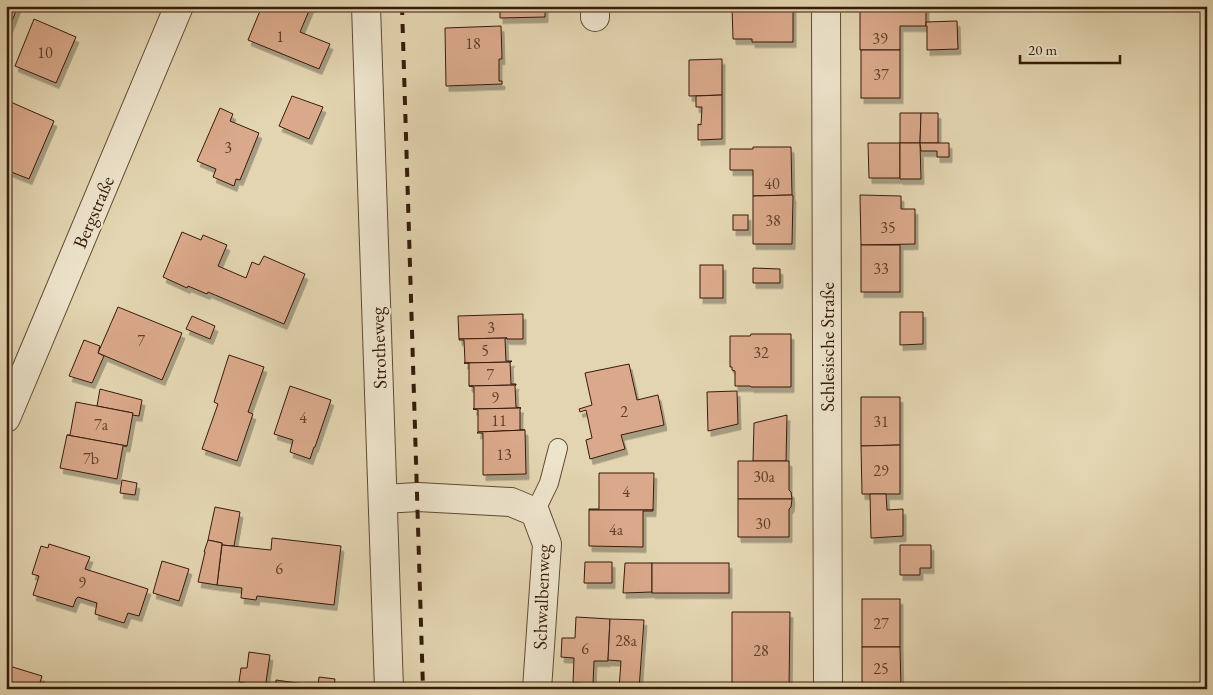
<svg xmlns="http://www.w3.org/2000/svg" width="1213" height="695" font-family="'EB Garamond',serif">
<defs>
<filter id="shadow"><feDropShadow dx="3" dy="5.5" stdDeviation="0" flood-color="#0004"/></filter>
</defs>
<rect width="100%" height="100%" fill="#e3d5b1"/>
<filter id="stains"><feTurbulence type="fractalNoise" baseFrequency=".004" numOctaves="4"/><feColorMatrix values="0 0 0 0 .2 0 0 0 0 .09 0 0 0 0 .02 0 0 0 .5 -.17"/></filter>
<radialGradient id="worn" r=".72"><stop offset=".6" stop-color="#630" stop-opacity="0"/><stop offset="1" stop-color="#630" stop-opacity=".3"/></radialGradient>
<g fill="#daa98b" stroke="#361a0b" filter="url(#shadow)">
<polygon points="6,6 18,6 8,31 6,30"/>
<polygon points="262,6 311,6 300,32 330,44 319,69 248,40"/>
<polygon points="500,6 545,6 545,17 500,18"/>
<polygon points="732,6 793,6 793,42 752,42 752,39 733,39"/>
<polygon points="860,6 926,6 926,26 900,26 900,50 860,50"/>
<polygon points="34,19 76,37 56,83 15,66"/>
<polygon points="957,21 958,49 927,50 927,26 926,26 926,22"/>
<polygon points="501,26 502,59 499,59 499,81 502,81 502,84 446,86 445,28"/>
<rect x="861" y="50" width="39" height="48"/>
<polygon points="722,59 722,95 689,96 689,60"/>
<polygon points="722,95 722,139 698,140 698,124 701,125 702,107 696,107 696,96"/>
<polygon points="292,96 323,107 309,139 279,126"/>
<polygon points="6,100 54,121 29,179 6,170"/>
<polygon points="220,108 233,114 230,121 259,133 240,180 236,179 234,186 213,177 216,169 197,161"/>
<polygon points="900,113 921,113 920,143 900,143"/>
<polygon points="921,113 938,113 938,143 920,143"/>
<polygon points="868,143 900,143 900,178 869,178"/>
<polygon points="900,143 920,143 921,179 900,179"/>
<polygon points="920,143 949,143 949,157 937,157 937,151 921,151"/>
<polygon points="753,147 791,147 792,195 753,196 753,170 730,170 730,149 753,149"/>
<polygon points="792,195 793,196 792,244 753,244 753,196"/>
<polygon points="860,195 901,196 901,209 915,209 915,244 861,245"/>
<rect x="733" y="215" width="15" height="15"/>
<polygon points="182,232 201,240 203,235 227,245 218,266 246,278 252,262 259,265 264,256 305,274 284,324 208,292 207,294 188,286 187,288 163,277"/>
<rect x="861" y="245" width="39" height="47"/>
<rect x="700" y="265" width="23" height="33"/>
<polygon points="753,268 780,269 780,283 753,283"/>
<polygon points="118,307 182,333 162,380 98,353"/>
<polygon points="900,312 923,312 923,344 900,345"/>
<polygon points="523,314 523,339 507,339 507,338 459,339 458,316"/>
<polygon points="192,316 215,326 210,339 186,329"/>
<polygon points="751,334 791,334 791,387 751,387 750,386 735,386 735,371 732,370 732,367 730,367 730,336 750,336"/>
<polygon points="507,338 505,339 506,361 512,361 511,362 464,363 465,362 464,340 459,340 459,339"/>
<polygon points="84,340 100,346 98,353 104,356 92,383 69,376"/>
<polygon points="229,355 264,367 248,412 253,414 237,461 202,449 218,404 214,402"/>
<polygon points="510,362 511,384 516,384 516,385 469,386 469,363 464,363 511,362"/>
<polygon points="629,364 637,400 658,395 664,425 621,435 625,449 590,459 586,440 592,438 586,410 580,412 579,409 592,405 585,373"/>
<polygon points="516,385 515,386 516,407 521,408 473,409 474,408 474,387 469,386"/>
<polygon points="290,386 331,400 315,447 314,447 310,459 290,452 293,440 274,434"/>
<polygon points="100,389 142,400 139,416 132,415 133,413 97,406"/>
<polygon points="737,391 738,424 708,431 707,392"/>
<polygon points="861,397 900,397 900,445 861,446"/>
<polygon points="76,402 133,413 127,446 67,435 70,435"/>
<polygon points="521,408 520,409 520,430 525,430 478,432 478,410 473,409"/>
<polygon points="787,415 786,461 753,461 754,423"/>
<polygon points="525,430 526,474 483,475 483,433 477,433 478,432"/>
<polygon points="67,435 127,446 123,446 117,479 60,468"/>
<polygon points="900,445 900,494 862,494 861,446"/>
<polygon points="738,461 789,461 789,490 791,492 792,499 738,499"/>
<polygon points="599,473 654,473 653,510 589,510 589,509 599,509"/>
<polygon points="122,480 137,483 135,495 120,493"/>
<polygon points="870,494 886,494 887,510 903,509 903,536 871,538"/>
<polygon points="738,499 792,499 791,507 789,509 789,537 738,537"/>
<polygon points="215,507 240,512 234,546 222,545 222,543 208,540"/>
<polygon points="589,510 653,510 653,511 643,511 643,547 589,546"/>
<polygon points="272,538 341,546 334,605 257,596 256,600 241,598 242,588 217,585 222,545 271,550"/>
<polygon points="208,540 222,543 217,585 198,582 205,552 204,552"/>
<polygon points="49,544 90,557 85,569 148,589 139,616 128,613 124,623 95,614 97,603 78,597 76,599 73,607 33,595 39,576 32,574 41,546 48,548"/>
<polygon points="900,545 931,545 931,568 920,568 920,575 900,575"/>
<polygon points="162,561 189,569 179,601 153,593"/>
<polygon points="585,562 612,562 612,583 584,583"/>
<polygon points="625,563 652,563 652,592 623,593"/>
<rect x="652" y="563" width="77" height="30"/>
<rect x="862" y="599" width="38" height="48"/>
<polygon points="732,612 790,612 789,689 732,689"/>
<polygon points="576,617 610,619 608,660 608,661 594,661 593,684 573,683 574,658 561,657 562,638 575,638"/>
<polygon points="610,619 644,620 639,689 619,689 621,661 608,660"/>
<polygon points="862,647 900,647 901,689 862,689"/>
<polygon points="249,652 270,655 265,689 244,689 245,683 239,682 241,668 247,668"/>
<polygon points="6,665 42,676 38,689 6,689"/>
<polygon points="319,677 335,679 334,688 340,689 275,689 276,680 318,686"/>
<polygon points="573,683 593,684 593,689 573,689"/>
</g>
<g fill="none" stroke-linecap="round" stroke-linejoin="round">
<defs>
<polyline id="service" points="535,512 549,483 558,448"/>
<g id="minor">
<polyline points="366,6 389,689"/>
<polyline points="595,6 595,17"/>
<polyline points="826,6 828,689"/>
<polyline points="383,499 418,497 511,502 535,512 547,544 537,689"/>
</g>
<polyline id="tertiary" points="6,418 179,6"/>
</defs>
<use href="#service" stroke="#614934" stroke-width="20"/>
<use href="#minor" stroke="#614934" stroke-width="30"/>
<use href="#tertiary" stroke="#614934" stroke-width="30"/>
<use href="#service" stroke="#ede4cc" stroke-width="18"/>
<use href="#minor" stroke="#ede4cc" stroke-width="28"/>
<use href="#tertiary" stroke="#ede4cc" stroke-width="28"/>
<polyline stroke="#361a0b" stroke-width="4" stroke-dasharray="9 9" stroke-linecap="butt" points="402,6 423,689"/>
</g>
<g text-anchor="middle" stroke-width="4.5" stroke-linejoin="round" paint-order="stroke">
<g font-size="16" fill="#5f3e2b">
<text x="280" y="42">1</text>
<text x="880" y="44">39</text>
<text x="473" y="49">18</text>
<text x="45" y="58">10</text>
<text x="881" y="80">37</text>
<text x="228" y="153">3</text>
<text x="772" y="189">40</text>
<text x="773" y="226">38</text>
<text x="888" y="233">35</text>
<text x="881" y="274">33</text>
<text x="491" y="333">3</text>
<text x="141" y="346">7</text>
<text x="485" y="356">5</text>
<text x="761" y="358">32</text>
<text x="490" y="380">7</text>
<text x="495" y="403">9</text>
<text x="624" y="417">2</text>
<text x="303" y="423">4</text>
<text x="499" y="426">11</text>
<text x="881" y="427">31</text>
<text x="101" y="430">7a</text>
<text x="504" y="460">13</text>
<text x="91" y="464">7b</text>
<text x="881" y="476">29</text>
<text x="764" y="482">30a</text>
<text x="626" y="497">4</text>
<text x="763" y="529">30</text>
<text x="616" y="535">4a</text>
<text x="279" y="574">6</text>
<text x="82" y="588">9</text>
<text x="881" y="629">27</text>
<text x="626" y="646">28a</text>
<text x="585" y="654">6</text>
<text x="761" y="656">28</text>
<text x="881" y="674">25</text>
</g>
<g font-size="19" fill="#361a0b" stroke="#ede4cc">
<text transform="translate(93 212) rotate(-67)" y="7">Bergstraße</text>
<text transform="translate(827 347) rotate(-90)" y="7">Schlesische Straße</text>
<text transform="translate(378 348) rotate(-92)" y="7">Strotheweg</text>
<text transform="translate(541 597) rotate(-88)" y="7">Schwalbenweg</text>
</g>
</g>
<rect width="1213" height="695" fill="none" stroke="#e3d5b1" stroke-width="25"/>
<rect x="8" y="8" width="1198" height="680" fill="none" stroke="#361a0b" stroke-width="2.5"/>
<rect x="12" y="12" width="1188" height="670" fill="none" stroke="#361a0b"/>
<path d="M1020 55v8h100v-8" fill="none" stroke="#361a0b" stroke-width="2.5"/>
<text x="1028" y="55" font-size="15" fill="#361a0b" stroke="#ede4cc" stroke-width="4" paint-order="stroke">20 m</text>
<rect width="100%" height="100%" filter="url(#stains)"/>
<rect width="100%" height="100%" fill="url(#worn)"/>
</svg>
